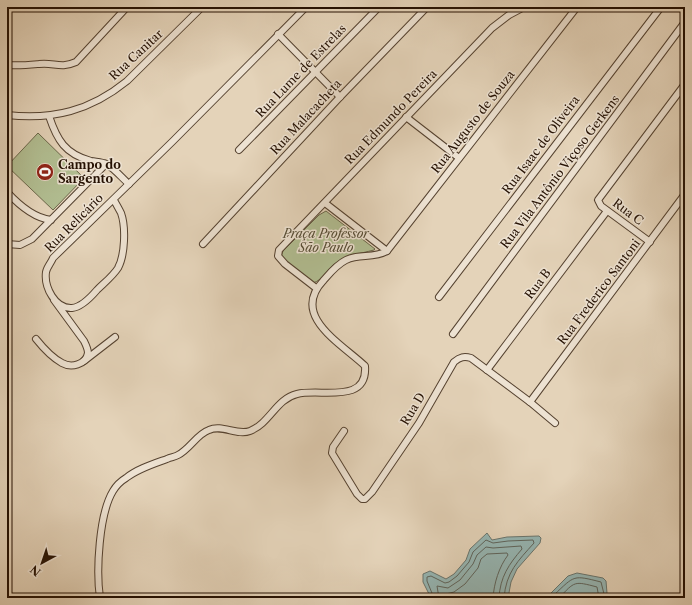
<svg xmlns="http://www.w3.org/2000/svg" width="692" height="605" font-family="'Libre Caslon Text',serif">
<rect width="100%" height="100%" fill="#e4d3b9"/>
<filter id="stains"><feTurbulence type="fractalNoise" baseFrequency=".005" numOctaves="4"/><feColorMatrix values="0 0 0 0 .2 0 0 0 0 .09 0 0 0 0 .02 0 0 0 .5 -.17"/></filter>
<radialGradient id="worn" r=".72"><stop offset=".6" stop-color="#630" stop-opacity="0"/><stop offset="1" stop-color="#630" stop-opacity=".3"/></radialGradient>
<g fill="#b1bd91" stroke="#6b674a">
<polygon points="38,133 84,178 53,210 7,166"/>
<path d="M 326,211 L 375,249 L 374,250 C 359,254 345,255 332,266 C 326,272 322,280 313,283 L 283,260 L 281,257 L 283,251 L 319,215 Z"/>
</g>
<g fill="#96b7b5" stroke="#69756e">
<polygon points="487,533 492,540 507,537 539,536 541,538 540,543 517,569 511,582 508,598 431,598 423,582 423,574 430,571 446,579 454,574 466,560 470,549"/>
<polygon points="577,573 603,578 606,581 607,593 609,598 550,598 550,594 568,576"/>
</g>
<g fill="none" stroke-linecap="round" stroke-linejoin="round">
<g stroke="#5e645c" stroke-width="1">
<path d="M 434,598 L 427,581 L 427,577 L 431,576 L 445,583 L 449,582 L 457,576 L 469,562 L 473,552 L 486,540 L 493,543 L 508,541 L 533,540 L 534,543 C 518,561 506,572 504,598"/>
<path d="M 439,598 L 437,586 L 448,588 L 460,580 L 473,564 L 477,555 L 486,547 L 493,548 L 521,546 L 522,549 C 509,564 500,577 499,598"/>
<path d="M 445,598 L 446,594 L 454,592 L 465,584 L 478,568 L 481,559 L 487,554 L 507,553 L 508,555 C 499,567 494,583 493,598"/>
<path d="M 554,598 L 554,595 C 575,575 573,575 601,582 L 605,598"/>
<path d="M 559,598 C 575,581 574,581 597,587 L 599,598"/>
</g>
<defs>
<g id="minor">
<polyline points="278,34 340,97"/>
<path d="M 7,65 C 18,66 28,65 39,64 C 54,62 60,69 76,62 L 127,7"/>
<path d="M 7,115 C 53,120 90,111 127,81 L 202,7"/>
<path d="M 49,116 C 57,140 65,154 91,161 C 96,162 102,162 106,164 C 113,167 123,179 129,184"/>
<polyline points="406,117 459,158"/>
<polyline points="239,150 379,7"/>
<path d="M 7,192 C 18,204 34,218 51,220"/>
<path d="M 114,200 C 116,204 119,209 121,213 C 126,227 125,255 118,268 C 113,276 104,283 97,290 C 91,297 82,307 72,308 C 55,309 44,287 46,272 C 47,267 51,263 53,258 L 173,141 L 306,7"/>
<polyline points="325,203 387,251"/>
<polyline points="650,242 601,206 598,200 685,84"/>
<polyline points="7,244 20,245 32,239 106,164"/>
<polyline points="203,244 340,97 427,7"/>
<polyline points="316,288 285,264 278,256 279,250 492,28 509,15 524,7"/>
<polyline points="439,297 661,7"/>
<polyline points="453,334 685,22"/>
<path d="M 36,339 C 44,349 51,357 62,363 C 71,368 86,365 88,353 C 88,349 86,345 84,341 L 54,300"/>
<polyline points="84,361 115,337"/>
<polyline points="487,370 607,211"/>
<polyline points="530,402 685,194"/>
<path d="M 344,431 L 333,447 L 332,453 L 357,494 L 362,499 L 365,499 L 372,492 L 419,423 L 454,362 C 460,357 464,356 471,358 L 530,402 L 555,423"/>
<path d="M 100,598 C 96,571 99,514 113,491 C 116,486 121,481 126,478 C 137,469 153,464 167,459 C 171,457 175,457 178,455 C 190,449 197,434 209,430 C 222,424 237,436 250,431 C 270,423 276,399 297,394 C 320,388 368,405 365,366 C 342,344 290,316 323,281 C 330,273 336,265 346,260 C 359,253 373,259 387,251 L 577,7"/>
</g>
</defs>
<use href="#minor" stroke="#554230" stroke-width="8"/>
<use href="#minor" stroke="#ede2d2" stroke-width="6"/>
</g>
<defs>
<symbol id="stadium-disc" viewBox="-11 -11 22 22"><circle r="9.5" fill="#8f2418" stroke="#ede2d2"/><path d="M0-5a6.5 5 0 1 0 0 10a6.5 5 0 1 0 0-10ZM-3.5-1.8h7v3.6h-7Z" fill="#fff"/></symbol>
</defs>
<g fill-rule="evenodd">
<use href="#stadium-disc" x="35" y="162" width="20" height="20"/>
</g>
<g text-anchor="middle" stroke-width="3" stroke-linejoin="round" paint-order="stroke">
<g font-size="12" fill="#251103" stroke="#ede2d2">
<text transform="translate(136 55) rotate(-43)" y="4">Rua Canitar</text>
<text transform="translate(301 71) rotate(-46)" y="4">Rua Lume de Estrelas</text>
<text transform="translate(306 117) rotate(-47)" y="4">Rua Malacacheta</text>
<text transform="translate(391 117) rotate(-46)" y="4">Rua Edmundo Pereira</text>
<text transform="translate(473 122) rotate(-52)" y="4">Rua Augusto de Souza</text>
<text transform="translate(541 145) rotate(-53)" y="4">Rua Isaac de Oliveira</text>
<text transform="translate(560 172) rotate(-53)" y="4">Rua Vila Antônio Viçoso Gerkens</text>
<text transform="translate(628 212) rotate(37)" y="4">Rua C</text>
<text transform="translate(74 223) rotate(-45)" y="4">Rua Relicário</text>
<text transform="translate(538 284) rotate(-53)" y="4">Rua B</text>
<text transform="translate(599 292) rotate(-53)" y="4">Rua Frederico Santoni</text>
<text transform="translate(413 409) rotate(-59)" y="4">Rua D</text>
</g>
<g font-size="12" font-weight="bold" fill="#251103" stroke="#ede2d2" text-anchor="start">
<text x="58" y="169">Campo do<tspan x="58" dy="14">Sargento</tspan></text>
</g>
<g font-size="12" font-style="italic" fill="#564d35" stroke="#ede2d2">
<text x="326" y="238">Praça Professor<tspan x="326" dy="14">São Paulo</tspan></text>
</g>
</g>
<rect width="692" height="605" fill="none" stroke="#e4d3b9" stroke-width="24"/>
<rect x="8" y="8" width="676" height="589" fill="none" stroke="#251103" stroke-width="2"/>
<rect x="12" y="12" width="668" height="581" fill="none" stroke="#251103"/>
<g transform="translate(42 563) rotate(220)" stroke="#ede2d2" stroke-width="3" paint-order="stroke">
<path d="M0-3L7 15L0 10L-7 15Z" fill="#251103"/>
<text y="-6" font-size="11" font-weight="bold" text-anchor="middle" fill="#251103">N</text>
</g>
<rect width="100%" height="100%" filter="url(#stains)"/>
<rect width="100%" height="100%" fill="url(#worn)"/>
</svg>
